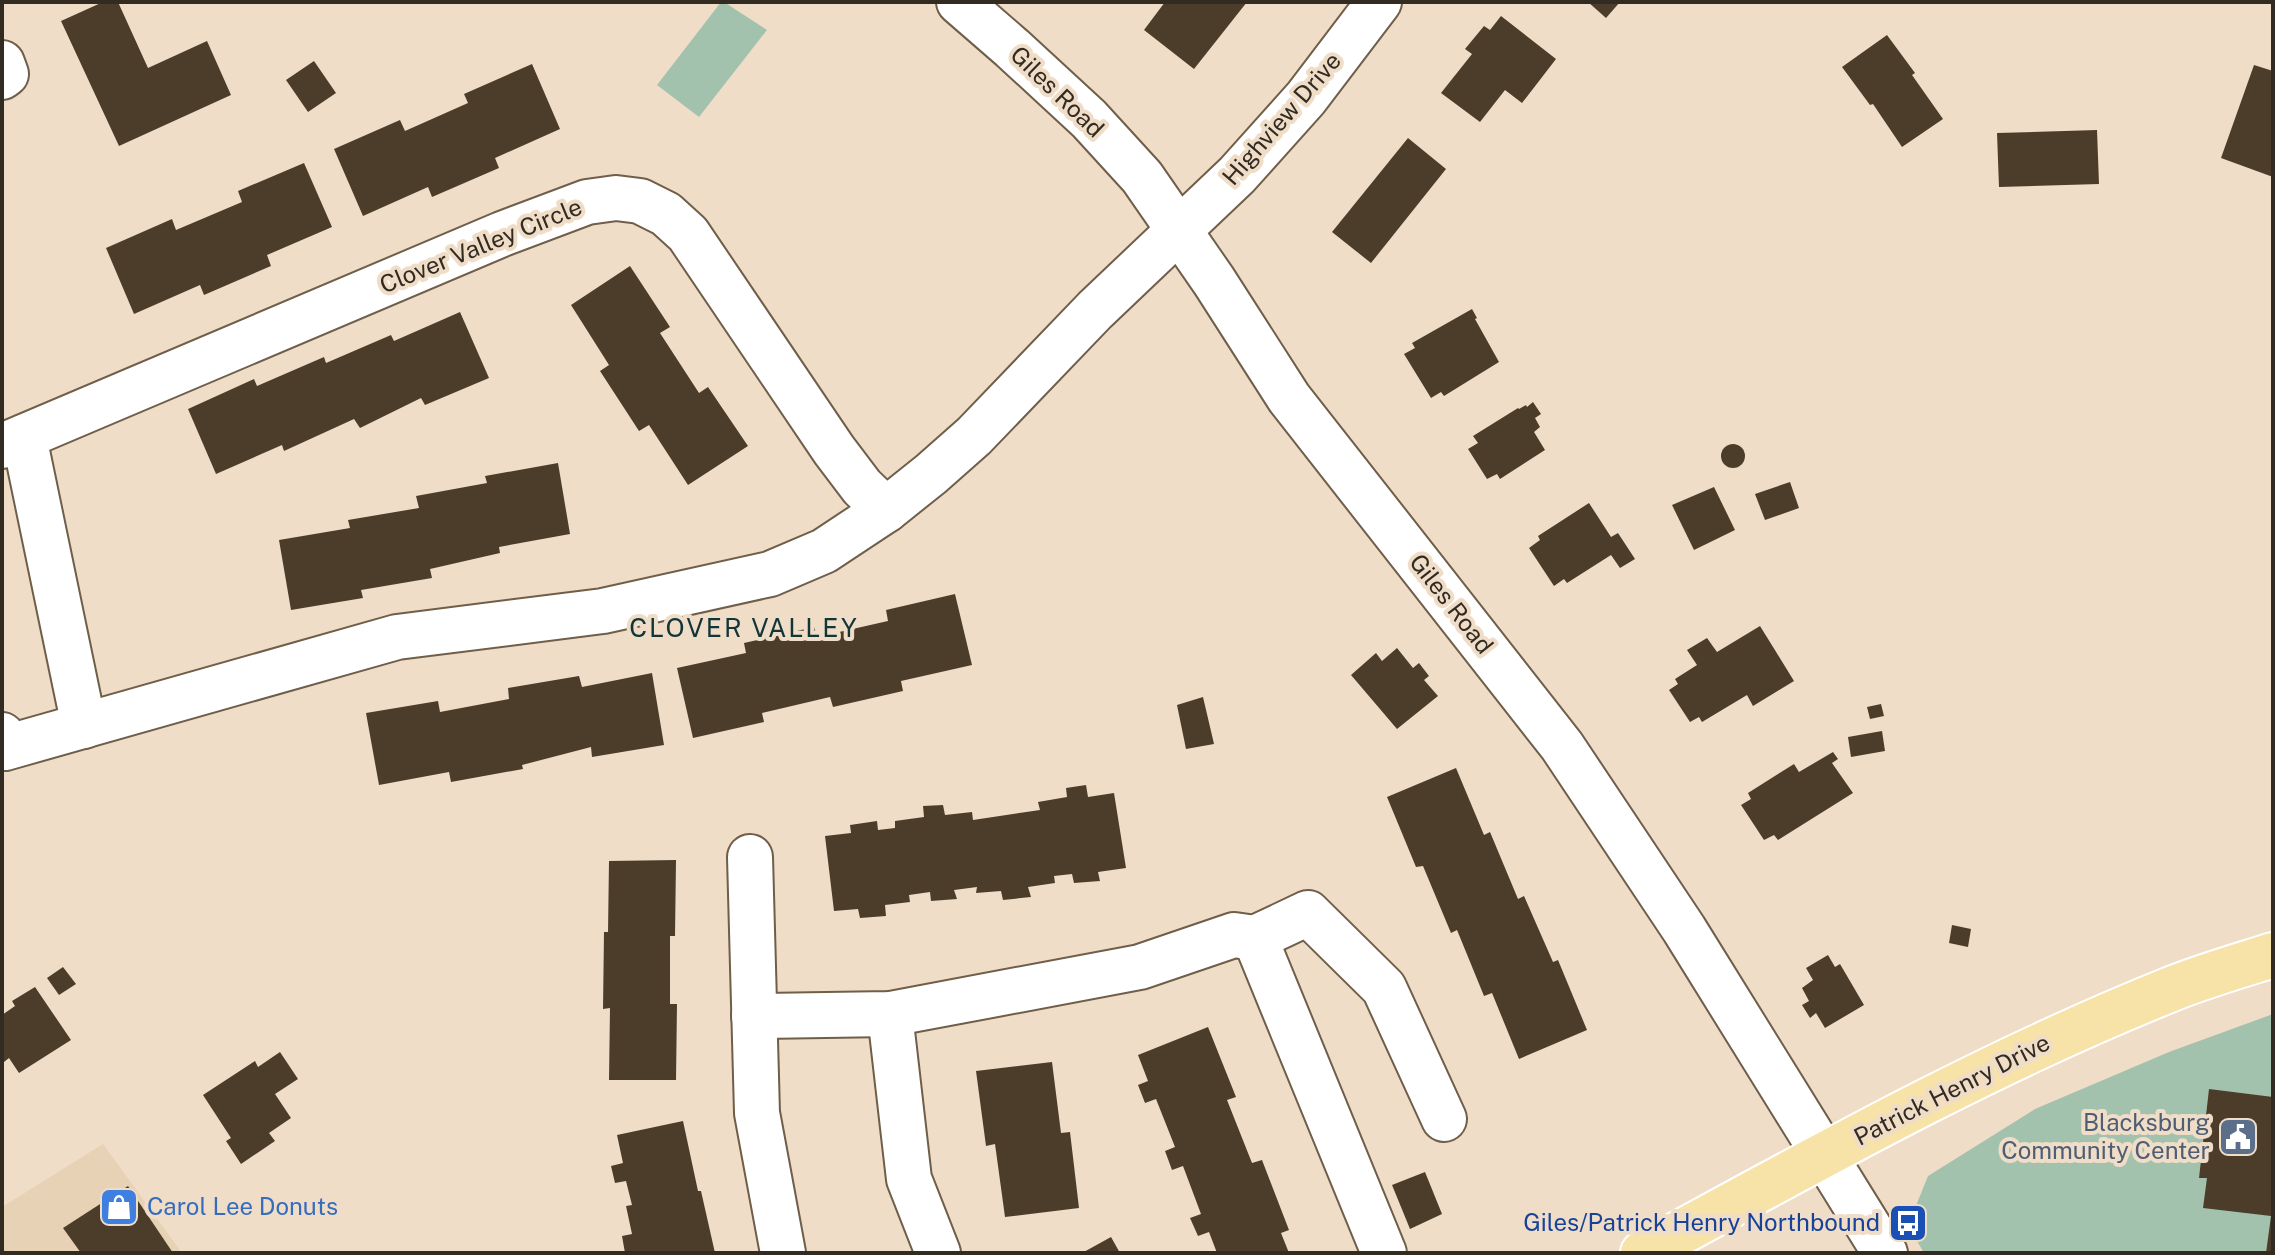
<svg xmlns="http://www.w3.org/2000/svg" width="2275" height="1255" font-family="'Public Sans',sans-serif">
<rect width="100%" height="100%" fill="#f0ddc7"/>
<polygon fill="#e8d2b5" points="103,1144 182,1253 2,1253 2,1207"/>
<g fill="#a3c2ae">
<polygon points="721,2 724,2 767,30 699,117 657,85"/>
<polygon points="2273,1014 2273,1253 1924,1253 1917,1241 1913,1213 1928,1176 2035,1109 2169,1052"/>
</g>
<g fill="#4c3d2a">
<polygon points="103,2 118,2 148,68 207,41 231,95 119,146 61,21"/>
<polygon points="1165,2 1247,2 1194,69 1144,30"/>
<polygon points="1588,2 1620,2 1606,18"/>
<polygon points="1501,16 1556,59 1522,103 1505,90 1480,122 1441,93 1472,54 1465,49 1484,26 1490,30"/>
<polygon points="1887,35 1915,73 1912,75 1943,119 1902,147 1873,104 1870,105 1842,67"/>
<polygon points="314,61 336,93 308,112 286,80"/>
<polygon points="532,64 560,129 495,158 499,168 432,197 428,187 363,216 334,149 400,120 405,131 468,103 464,94"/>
<polygon points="2254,65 2273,71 2273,177 2221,158"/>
<polygon points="2097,130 2099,184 1999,187 1997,133"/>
<polygon points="1408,138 1446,169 1371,263 1332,232"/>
<polygon points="304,163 332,227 267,255 271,266 204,295 200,285 134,314 106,248 172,219 176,230 242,202 238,191"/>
<polygon points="630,266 670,327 660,333 699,393 708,387 748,446 688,485 649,425 639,431 600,371 609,365 571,305"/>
<polygon points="1472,309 1477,318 1475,319 1499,362 1444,396 1441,392 1431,398 1404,354 1415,348 1412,343"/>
<polygon points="460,312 489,378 425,405 421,398 360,428 354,419 284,451 282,445 216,474 188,409 254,379 257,386 324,357 326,363 391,335 394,341"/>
<polygon points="1533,402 1541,414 1535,418 1540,427 1534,432 1545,450 1500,479 1497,474 1487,479 1468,449 1478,443 1473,436 1518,408 1519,409 1526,405 1527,407"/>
<circle cx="1733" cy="456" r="12"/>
<polygon points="558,463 570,534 499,547 500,553 430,569 432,578 361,590 363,598 291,610 279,540 350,528 348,520 419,508 416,496 487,483 485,476"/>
<polygon points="1790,482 1799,508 1765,520 1755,494"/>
<polygon points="1714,487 1735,530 1694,550 1672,505"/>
<polygon points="1589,503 1611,537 1618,533 1635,559 1620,568 1611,555 1567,583 1564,579 1554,586 1529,548 1540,540 1538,536"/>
<polygon points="955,594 972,665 901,681 903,691 833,707 830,697 762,713 764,722 693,738 677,668 746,653 744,643 814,627 817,637 888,621 886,610"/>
<polygon points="1760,626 1794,681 1753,706 1747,695 1702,722 1699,717 1690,722 1669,690 1678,684 1675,679 1697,665 1687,650 1707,638 1717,652"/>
<polygon points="1397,648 1413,668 1419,663 1429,676 1424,680 1438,696 1397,729 1351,675 1376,653 1382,661"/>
<polygon points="652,673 664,745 592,757 591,747 522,765 523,769 451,782 449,772 379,785 366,713 438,701 440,712 509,699 508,688 579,676 582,687"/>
<polygon points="1203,697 1214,744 1186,749 1177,705"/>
<polygon points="1881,704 1884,716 1870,719 1867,707"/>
<polygon points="1882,731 1885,751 1851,757 1848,737"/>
<polygon points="1833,752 1838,759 1832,763 1853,793 1778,840 1774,835 1764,840 1741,805 1751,799 1748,793 1794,764 1799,772"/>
<polygon points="1456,768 1484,835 1490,832 1518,899 1524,896 1553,962 1558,960 1587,1030 1519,1059 1492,993 1484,996 1457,930 1451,933 1423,866 1416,867 1387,797"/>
<polygon points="1086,785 1088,797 1114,793 1126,868 1098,872 1100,881 1074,883 1072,874 1054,876 1055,883 1028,887 1031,897 1003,900 1001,891 976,893 977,887 954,890 957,899 931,901 930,892 909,895 910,902 885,905 886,916 860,918 858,909 834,911 825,836 851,833 850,825 877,821 878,830 895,828 895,821 924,817 923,806 943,805 945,815 972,812 973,820 1040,810 1038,802 1067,797 1066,788"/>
<polygon points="676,860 675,936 670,936 670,1004 677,1004 676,1080 609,1080 610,1008 603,1009 604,932 608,932 609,861"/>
<polygon points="1952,925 1971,929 1968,947 1949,943"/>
<polygon points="1828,955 1835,967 1840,964 1864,1005 1825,1028 1816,1013 1810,1018 1802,1005 1809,1001 1802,988 1813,980 1806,968"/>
<polygon points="63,967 76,984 59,995 47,978"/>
<polygon points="35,987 71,1040 19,1073 9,1058 4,1062 2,1058 2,1015 15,1006 12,1001"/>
<polygon points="1208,1027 1236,1097 1227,1100 1252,1163 1262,1160 1289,1230 1281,1233 1289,1253 1217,1253 1209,1232 1198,1236 1190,1218 1201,1214 1183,1166 1172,1170 1165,1151 1175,1147 1156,1099 1145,1103 1138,1085 1148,1081 1138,1055"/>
<polygon points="280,1052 298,1079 275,1094 291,1118 269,1133 275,1141 241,1164 226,1141 231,1138 203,1095 255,1061 258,1067"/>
<polygon points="1052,1062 1061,1133 1070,1132 1079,1208 1005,1217 995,1144 986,1146 976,1071"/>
<polygon points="2209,1089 2273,1097 2273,1253 2266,1253 2271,1216 2203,1208 2207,1178 2199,1178"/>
<polygon points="683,1121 698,1191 701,1191 715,1253 625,1253 622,1236 632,1234 626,1206 632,1205 626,1181 615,1183 611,1166 623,1163 617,1135"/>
<polygon points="1425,1172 1442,1214 1410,1229 1392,1185"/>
<polygon points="128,1186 173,1253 81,1253 63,1228"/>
<polygon points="1111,1237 1120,1253 1082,1253"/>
</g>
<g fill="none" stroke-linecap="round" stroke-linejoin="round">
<defs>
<g id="minor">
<polyline points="959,2 1012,48 1089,119 1142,177 1214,281 1289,398 1562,746 1684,929 1885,1253"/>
<polyline points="2,63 6,74 2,77"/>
<polyline points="24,437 84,726"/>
<polyline points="2,446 502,234 587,202 616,198 640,201 666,214 688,234 834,450 862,487 886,510"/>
<polyline points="2,735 5,748 397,637 603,611 770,574 824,551 886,510 931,474 974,436 1095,310 1237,175 1306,98 1379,2"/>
<polyline points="750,857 757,1113 783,1253"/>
<polyline points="1255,938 1384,1253"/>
<polyline points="890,1014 909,1179 938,1253"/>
<polyline points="754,1016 890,1014 1140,967 1234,935 1255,938 1308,913 1384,988 1444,1119"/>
</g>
<path id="major" d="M 1643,1253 C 1816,1159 1987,1063 2169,990 C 2203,976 2239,966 2273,955"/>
</defs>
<use href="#minor" stroke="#6e5e4a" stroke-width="48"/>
<use href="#major" stroke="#fff" stroke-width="48"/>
<use href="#minor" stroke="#fff" stroke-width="44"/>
<use href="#major" stroke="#f7e2a7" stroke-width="44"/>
</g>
<defs>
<symbol id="civic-square" viewBox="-11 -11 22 22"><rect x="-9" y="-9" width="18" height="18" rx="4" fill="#5c6f8a" stroke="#f0ddc7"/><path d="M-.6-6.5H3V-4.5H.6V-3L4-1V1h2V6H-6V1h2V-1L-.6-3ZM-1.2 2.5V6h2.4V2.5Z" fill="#fff"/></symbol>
<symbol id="shop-square" viewBox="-11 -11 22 22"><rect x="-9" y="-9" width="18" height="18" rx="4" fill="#3f7fe0" stroke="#f0ddc7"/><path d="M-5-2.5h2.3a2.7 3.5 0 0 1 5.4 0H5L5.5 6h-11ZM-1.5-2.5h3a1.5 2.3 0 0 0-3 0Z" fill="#fff"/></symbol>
<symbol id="bus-square" viewBox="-11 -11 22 22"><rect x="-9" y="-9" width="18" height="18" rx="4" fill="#1a4fb4" stroke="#f0ddc7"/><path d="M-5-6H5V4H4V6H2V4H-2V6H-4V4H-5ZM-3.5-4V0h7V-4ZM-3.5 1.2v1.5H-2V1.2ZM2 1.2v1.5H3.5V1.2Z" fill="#fff"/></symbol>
</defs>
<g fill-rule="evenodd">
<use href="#civic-square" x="2216" y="1115" width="44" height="44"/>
<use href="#shop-square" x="97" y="1185" width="44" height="44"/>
<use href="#bus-square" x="1886" y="1201" width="44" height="44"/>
</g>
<g text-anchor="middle" stroke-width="8" stroke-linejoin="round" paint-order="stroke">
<g font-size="24" fill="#322b22" stroke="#f0ddc7">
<text transform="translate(1057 92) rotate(44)" y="8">Giles Road</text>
<text transform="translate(1282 119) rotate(-49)" y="8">Highview Drive</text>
<text transform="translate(481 246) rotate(-22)" y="8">Clover Valley Circle</text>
<text transform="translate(1451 604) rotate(52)" y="8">Giles Road</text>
<text transform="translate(1952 1090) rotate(-27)" y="8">Patrick Henry Drive</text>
</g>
<g font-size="24" fill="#4e5e75" stroke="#f0ddc7" text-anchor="end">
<text x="2210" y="1131">Blacksburg<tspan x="2210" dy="28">Community Center</tspan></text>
</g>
<g font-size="24" fill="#366cbe" stroke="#f0ddc7" text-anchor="start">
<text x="147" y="1215">Carol Lee Donuts</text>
</g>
<g font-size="24" fill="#164399" stroke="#f0ddc7" text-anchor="end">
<text x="1880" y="1231">Giles/Patrick Henry Northbound</text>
</g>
<g font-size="26" letter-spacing="2" fill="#123537" stroke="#f0ddc7">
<text x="744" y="637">CLOVER VALLEY</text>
</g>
</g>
<rect width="2275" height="1255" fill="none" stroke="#322b22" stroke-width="8"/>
</svg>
